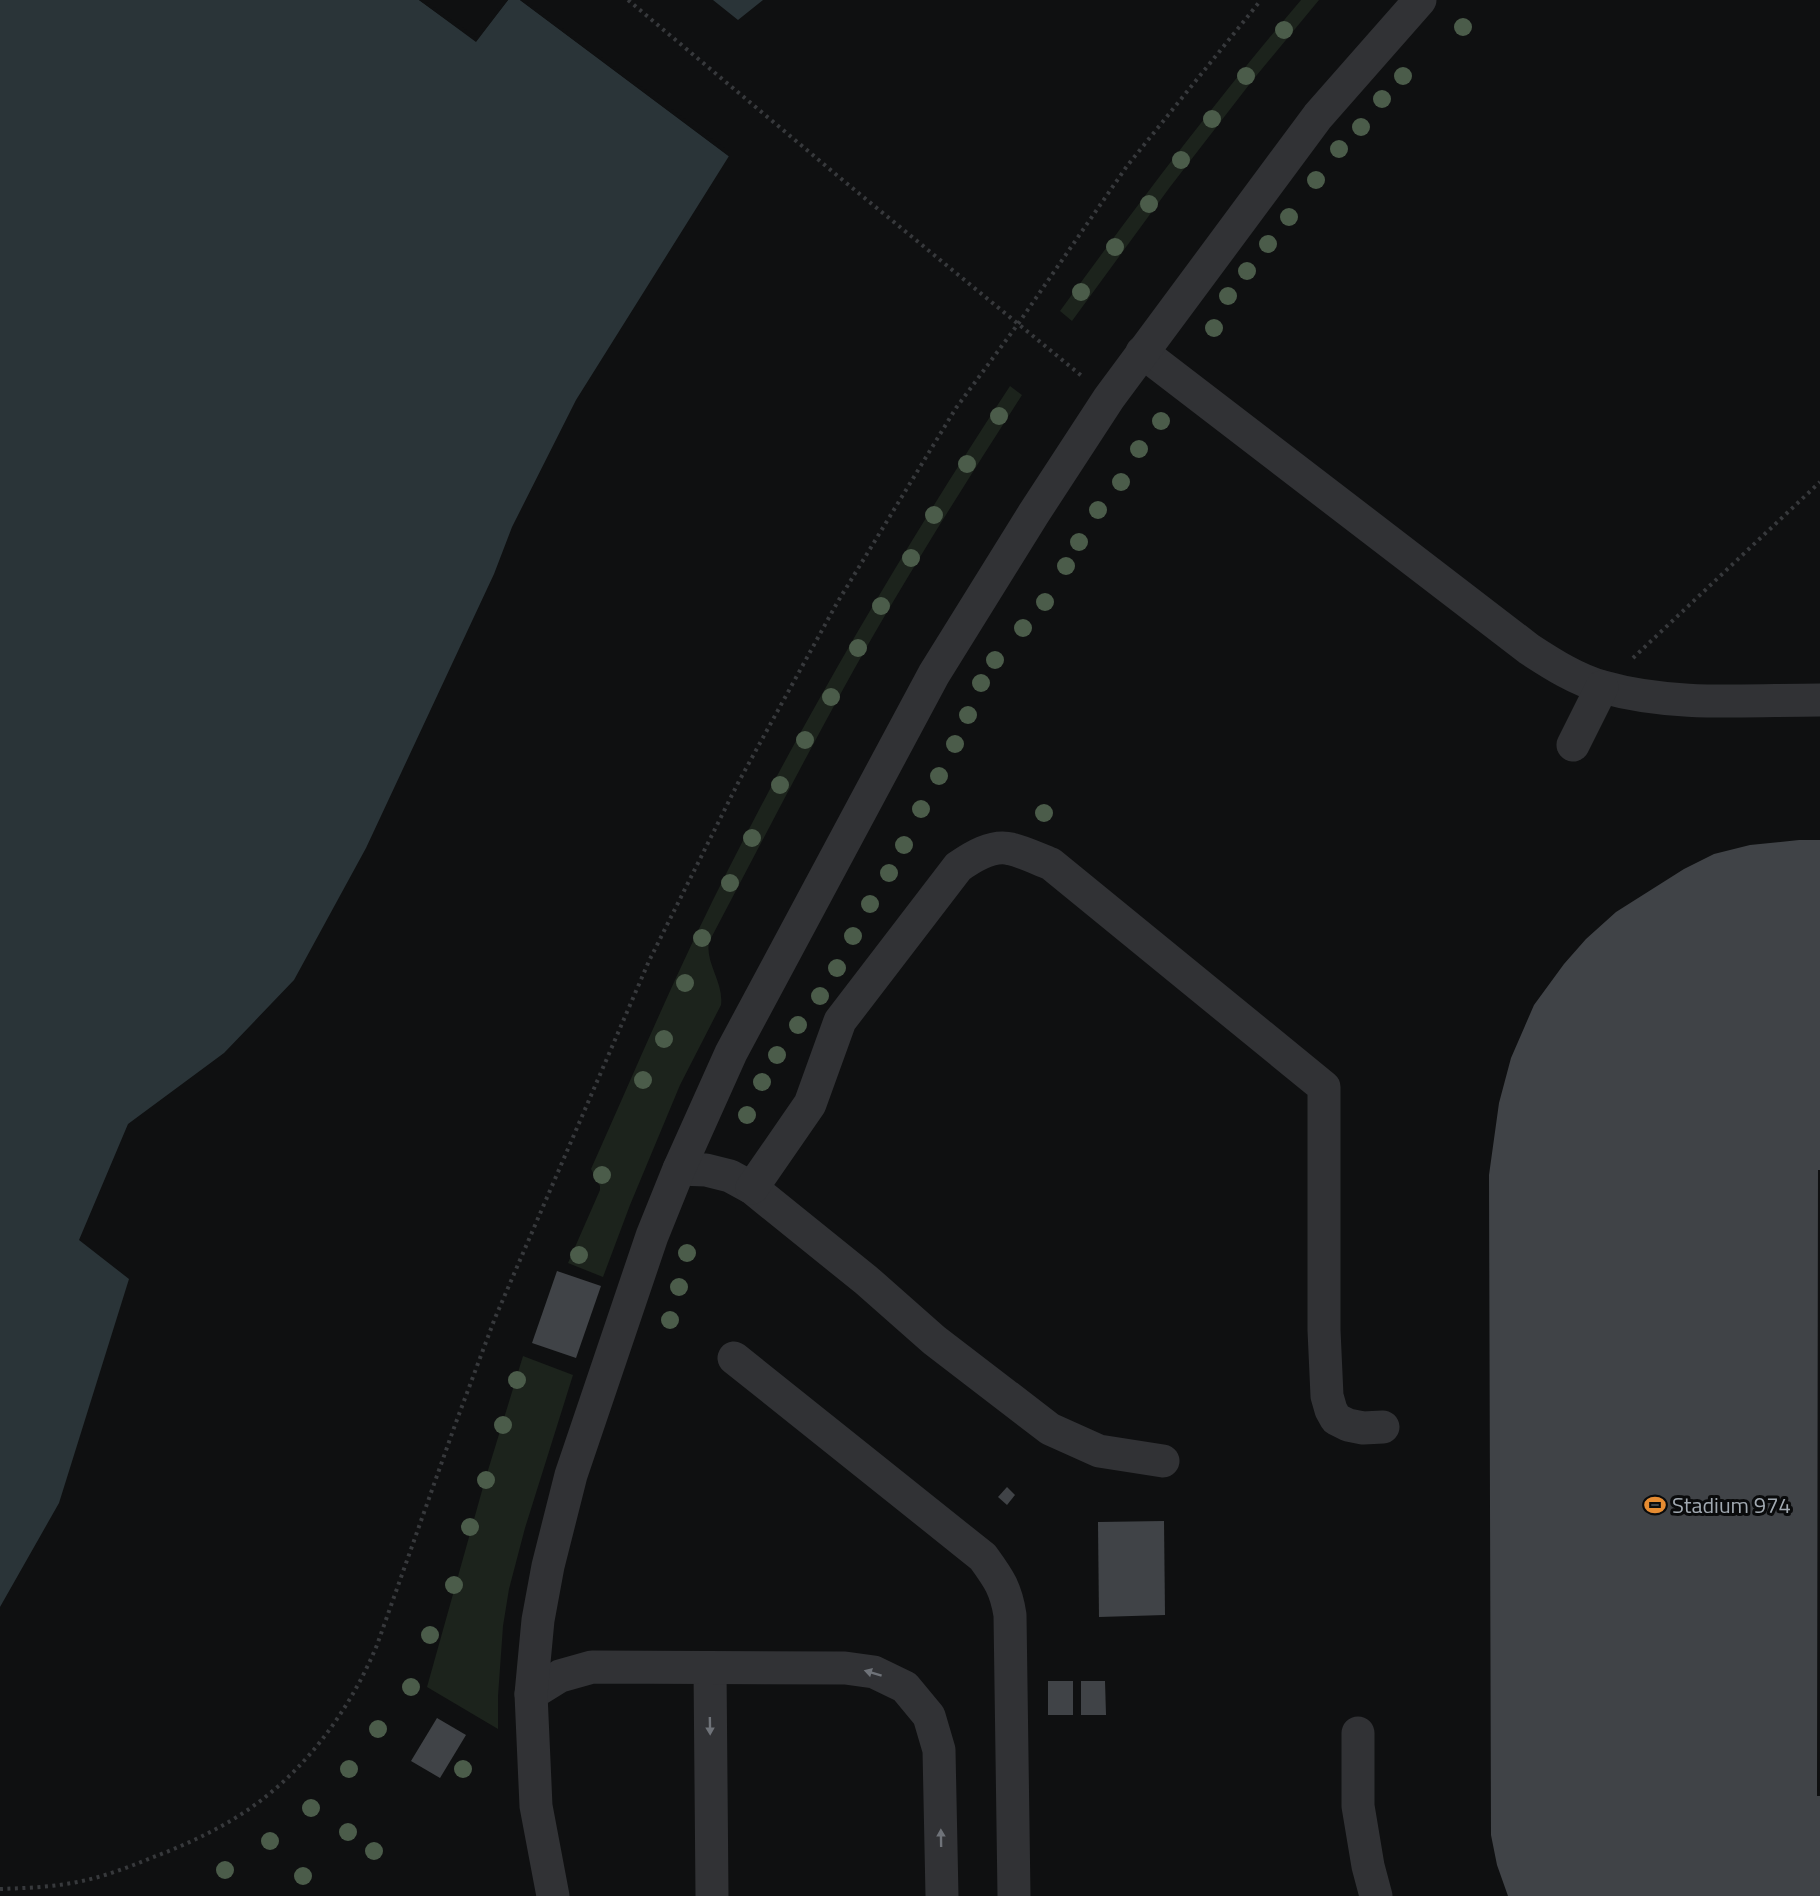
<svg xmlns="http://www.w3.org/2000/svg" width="1820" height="1896" font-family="'Titillium Web',sans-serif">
<rect width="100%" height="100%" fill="#0f1011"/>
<g fill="#1c231c">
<path d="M 1301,0 L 1319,0 L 1252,81 L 1170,187 L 1072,321 L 1060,311 C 1137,205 1216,100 1301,0 Z"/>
<path d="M 1010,386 L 1022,395 C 959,493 897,591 841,693 C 796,775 753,859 709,942 C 705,963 724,983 721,1005 L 680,1085 L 630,1205 L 603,1277 L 568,1263 L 600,1190 L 600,1186 L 591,1169 C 626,1091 659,1013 695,937 C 787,746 894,563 1010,386 Z"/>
<polygon points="523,1356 573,1375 525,1528 509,1589 503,1626 498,1696 498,1729 427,1687 485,1480"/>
</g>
<g fill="#2a3438">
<polygon points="0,0 419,0 476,41 508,0 520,0 729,156 576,400 512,527 494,574 366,848 294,980 224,1053 128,1124 79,1240 129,1279 59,1503 0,1607"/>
<polygon points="713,0 763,0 738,20"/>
</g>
<g fill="#0f1011">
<polygon points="419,0 424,0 476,37 504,0 508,0 476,42"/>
<polygon points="520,0 525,0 731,153 731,158"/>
</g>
<g fill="#404347">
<polygon points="1799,840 1820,840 1820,1170 1818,1170 1817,1796 1820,1796 1820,1896 1508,1896 1497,1865 1491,1835 1489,1175 1499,1103 1511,1058 1534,1005 1564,964 1586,939 1616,912 1684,869 1714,854 1750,845"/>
<polygon points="557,1271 601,1286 576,1358 532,1343"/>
<polygon points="1007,1487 1015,1495 1007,1505 998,1497"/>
<polygon points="1164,1521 1165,1615 1099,1617 1098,1522"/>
<rect x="1048" y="1681" width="25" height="34"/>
<polygon points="1081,1681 1105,1681 1106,1715 1081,1715"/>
<polygon points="437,1718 466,1735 440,1778 411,1761"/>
</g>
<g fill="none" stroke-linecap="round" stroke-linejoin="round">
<g stroke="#37393c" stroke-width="4" stroke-dasharray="3 4.5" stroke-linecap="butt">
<polyline points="628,0 845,182 1083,377"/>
<polyline points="1633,658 1820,482"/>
<path d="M 0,1889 C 27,1888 55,1887 82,1881 C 106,1876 129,1867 151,1858 C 191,1843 231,1824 264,1798 C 314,1759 353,1703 377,1645 L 455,1425 L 495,1318 L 649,961 L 738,783 L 837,603 L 956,408 L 1018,324 L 1127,166 L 1261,0"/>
</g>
<g stroke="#313235" stroke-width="33">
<path d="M 1142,352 L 1529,649 C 1552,664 1577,680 1603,687 C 1673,707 1748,700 1820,700"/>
<polyline points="1573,745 1602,687"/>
<polyline points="679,1169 706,1170 730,1176 752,1188 866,1280 934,1340 1050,1429 1099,1451 1163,1461"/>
<path d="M 752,1188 L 810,1104 L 840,1021 L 958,867 C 972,857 993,844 1011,849 C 1024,852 1038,859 1051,864 L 1324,1087 L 1324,1330 L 1327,1396 L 1331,1410 L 1336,1419 L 1348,1425 L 1363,1428 L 1383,1427"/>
<path d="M 734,1358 L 983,1557 C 999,1579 1006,1589 1010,1615 L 1014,1896"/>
<polyline points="710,1668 712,1896"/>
<polyline points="531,1694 560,1676 592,1667 845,1668 874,1672 905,1687 929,1716 939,1750 942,1896"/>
<polyline points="1358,1733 1358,1806 1368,1866 1376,1896"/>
<polyline points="553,1896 536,1806 531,1694 538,1620 548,1566 571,1475 652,1236 679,1169 731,1053 934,674 1034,513 1109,398 1318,116 1420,0"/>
</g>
</g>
<g fill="#4b5c4a">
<circle cx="1463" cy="27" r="9"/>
<circle cx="1284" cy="30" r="9"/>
<circle cx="1246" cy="76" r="9"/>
<circle cx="1403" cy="76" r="9"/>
<circle cx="1382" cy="99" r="9"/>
<circle cx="1212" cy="119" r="9"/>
<circle cx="1361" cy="127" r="9"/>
<circle cx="1339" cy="149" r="9"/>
<circle cx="1181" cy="160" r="9"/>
<circle cx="1316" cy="180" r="9"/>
<circle cx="1149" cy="204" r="9"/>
<circle cx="1289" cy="217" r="9"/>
<circle cx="1268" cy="244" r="9"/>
<circle cx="1115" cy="247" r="9"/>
<circle cx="1247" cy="271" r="9"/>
<circle cx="1081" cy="292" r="9"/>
<circle cx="1228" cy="296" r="9"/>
<circle cx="1214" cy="328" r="9"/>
<circle cx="999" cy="416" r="9"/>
<circle cx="1161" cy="421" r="9"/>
<circle cx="1139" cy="449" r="9"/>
<circle cx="967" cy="464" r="9"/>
<circle cx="1121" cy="482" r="9"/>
<circle cx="1098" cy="510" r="9"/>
<circle cx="934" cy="515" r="9"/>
<circle cx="1079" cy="542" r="9"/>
<circle cx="911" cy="558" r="9"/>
<circle cx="1066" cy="566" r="9"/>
<circle cx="1045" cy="602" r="9"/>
<circle cx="881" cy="606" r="9"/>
<circle cx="1023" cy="628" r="9"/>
<circle cx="858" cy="648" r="9"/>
<circle cx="995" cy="660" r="9"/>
<circle cx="981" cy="683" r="9"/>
<circle cx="831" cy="697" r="9"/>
<circle cx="968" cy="715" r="9"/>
<circle cx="805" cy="740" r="9"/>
<circle cx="955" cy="744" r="9"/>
<circle cx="939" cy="776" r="9"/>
<circle cx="780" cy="785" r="9"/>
<circle cx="921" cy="809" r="9"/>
<circle cx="1044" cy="813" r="9"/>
<circle cx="752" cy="838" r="9"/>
<circle cx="904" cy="845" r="9"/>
<circle cx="889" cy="873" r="9"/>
<circle cx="730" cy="883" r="9"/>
<circle cx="870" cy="904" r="9"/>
<circle cx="853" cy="936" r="9"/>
<circle cx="702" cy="938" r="9"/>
<circle cx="837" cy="968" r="9"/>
<circle cx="685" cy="983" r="9"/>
<circle cx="820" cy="996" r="9"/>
<circle cx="798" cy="1025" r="9"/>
<circle cx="664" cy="1039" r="9"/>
<circle cx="777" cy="1055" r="9"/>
<circle cx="643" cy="1080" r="9"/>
<circle cx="762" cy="1082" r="9"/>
<circle cx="747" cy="1115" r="9"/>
<circle cx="602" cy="1175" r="9"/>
<circle cx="687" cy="1253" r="9"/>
<circle cx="579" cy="1255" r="9"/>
<circle cx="679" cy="1287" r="9"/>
<circle cx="670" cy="1320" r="9"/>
<circle cx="517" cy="1380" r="9"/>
<circle cx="503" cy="1425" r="9"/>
<circle cx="486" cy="1480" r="9"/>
<circle cx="470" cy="1527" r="9"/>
<circle cx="454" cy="1585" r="9"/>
<circle cx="430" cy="1635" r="9"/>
<circle cx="411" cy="1687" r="9"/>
<circle cx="378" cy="1729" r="9"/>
<circle cx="349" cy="1769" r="9"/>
<circle cx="463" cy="1769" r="9"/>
<circle cx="311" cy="1808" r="9"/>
<circle cx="348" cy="1832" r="9"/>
<circle cx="270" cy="1841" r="9"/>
<circle cx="374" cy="1851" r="9"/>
<circle cx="225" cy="1870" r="9"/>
<circle cx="303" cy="1876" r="9"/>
</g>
<defs><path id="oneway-solid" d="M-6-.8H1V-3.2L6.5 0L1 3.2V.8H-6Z" transform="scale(1.5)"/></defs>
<g fill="#6f7379">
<use href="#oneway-solid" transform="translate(873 1673) rotate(-163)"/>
<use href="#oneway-solid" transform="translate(710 1726) rotate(89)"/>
<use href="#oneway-solid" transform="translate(941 1838) rotate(-91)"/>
</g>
<defs>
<symbol id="stadium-bare" viewBox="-9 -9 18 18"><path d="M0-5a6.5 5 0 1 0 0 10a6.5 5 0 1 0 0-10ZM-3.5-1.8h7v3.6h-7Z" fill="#e68c32" stroke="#0a0b0c" stroke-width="2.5" paint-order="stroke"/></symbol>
</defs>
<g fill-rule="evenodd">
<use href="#stadium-bare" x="1640" y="1490" width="30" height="30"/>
</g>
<g text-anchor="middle" stroke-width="6" stroke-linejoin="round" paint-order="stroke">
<g font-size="22" fill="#a1a9b1" stroke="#0a0b0c" text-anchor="start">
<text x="1672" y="1513">Stadium 974</text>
</g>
</g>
</svg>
